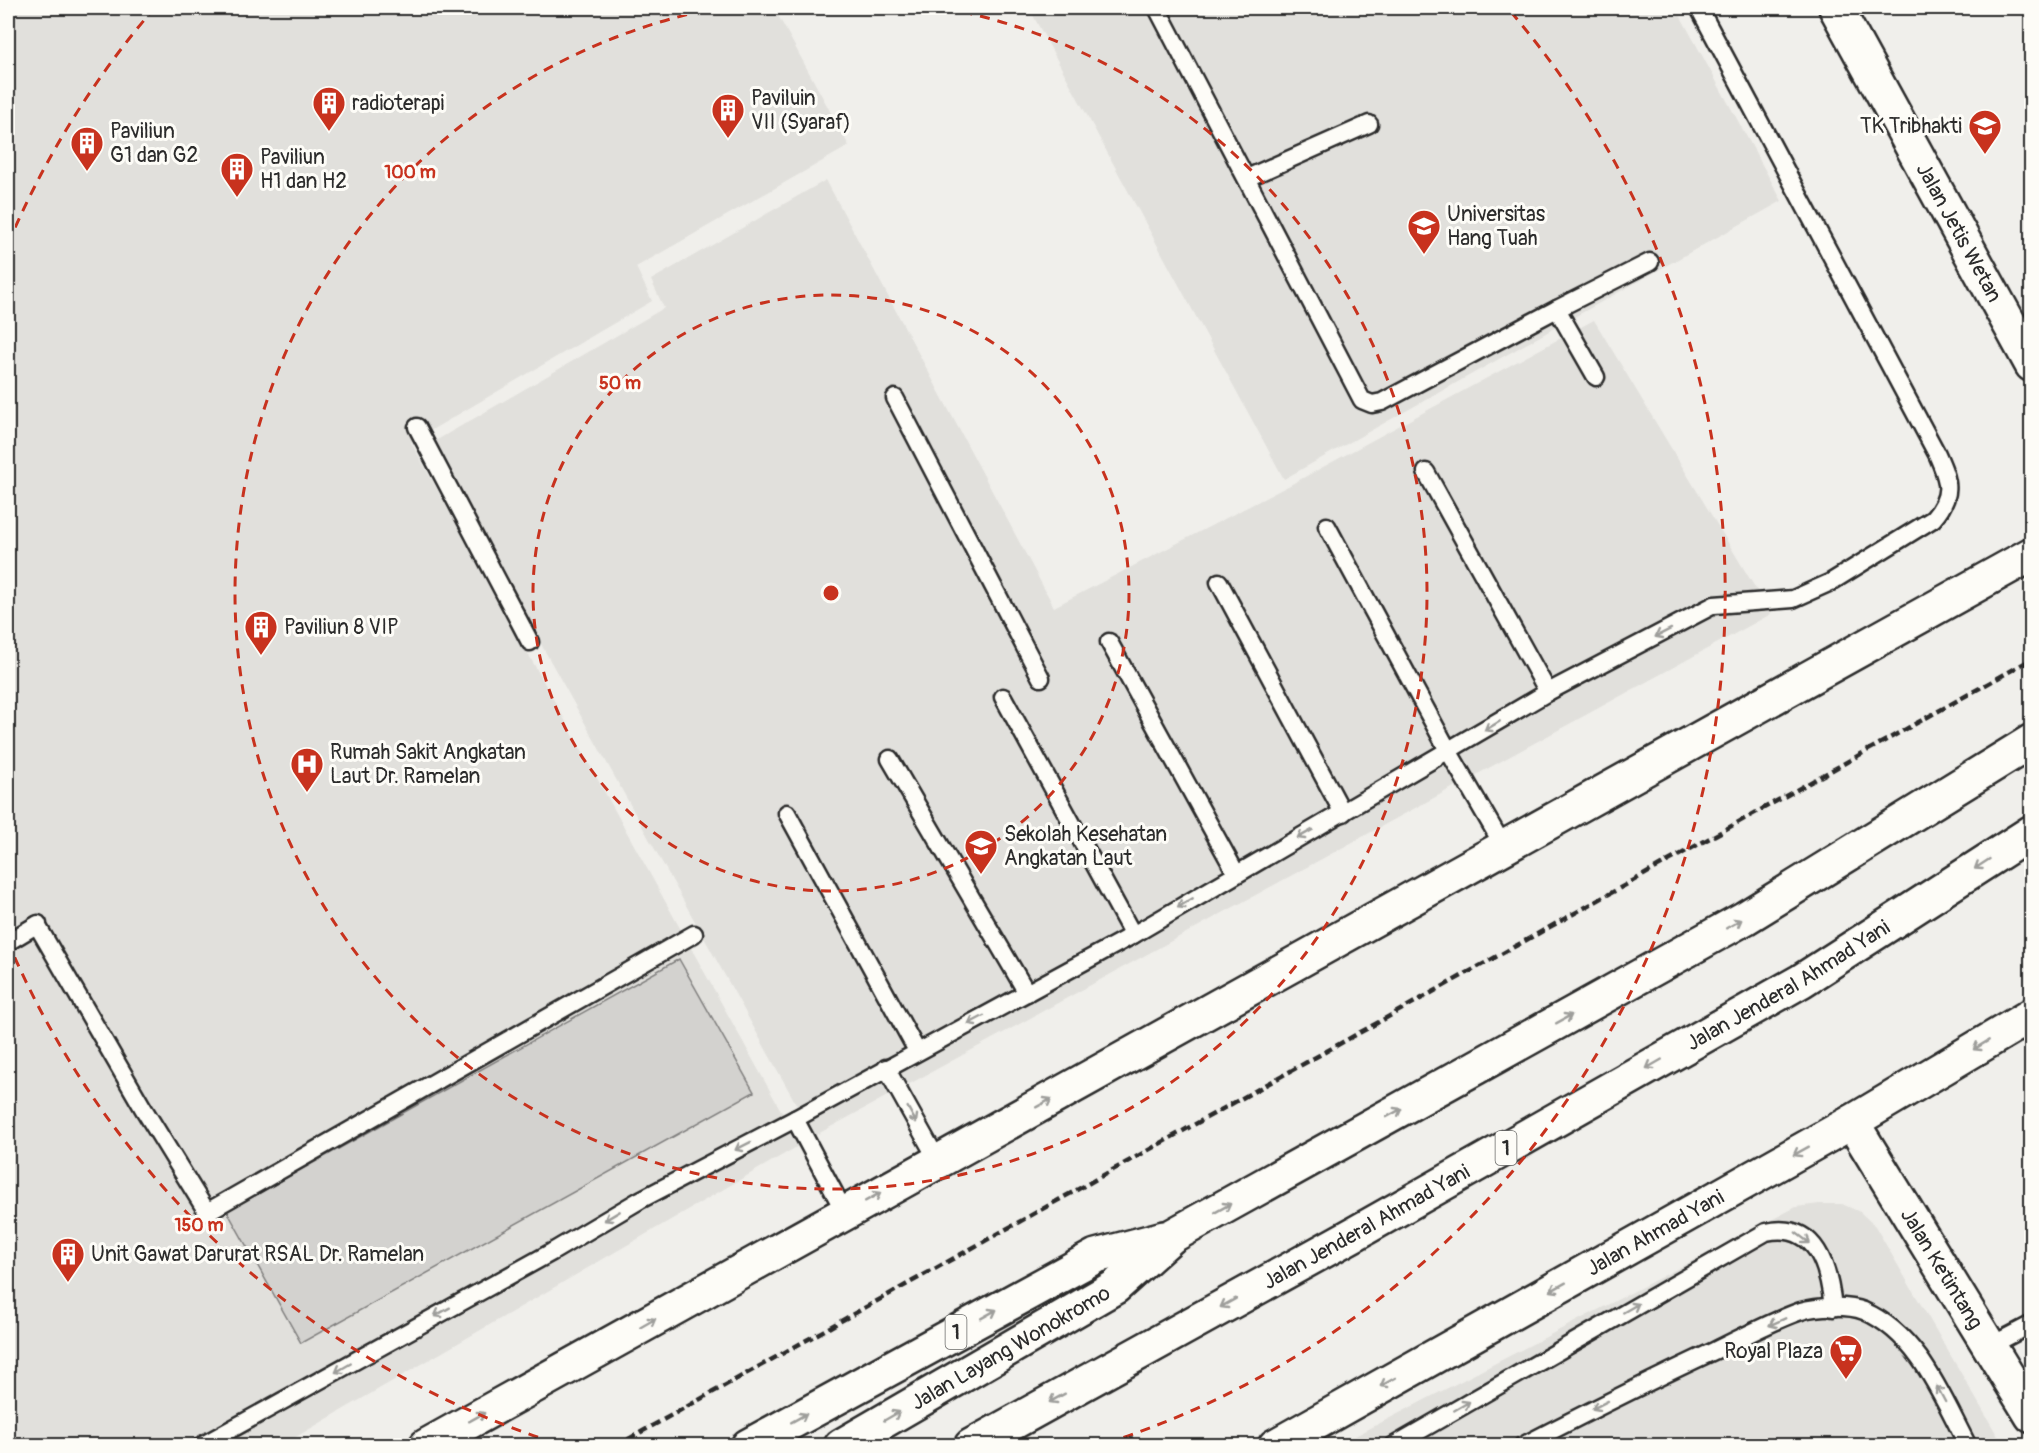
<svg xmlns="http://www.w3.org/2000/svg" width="2039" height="1453" font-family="Pangolin,sans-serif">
<rect width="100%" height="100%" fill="#f0efeb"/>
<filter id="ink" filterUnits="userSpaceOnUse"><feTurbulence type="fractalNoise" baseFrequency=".0167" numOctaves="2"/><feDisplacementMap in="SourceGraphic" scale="12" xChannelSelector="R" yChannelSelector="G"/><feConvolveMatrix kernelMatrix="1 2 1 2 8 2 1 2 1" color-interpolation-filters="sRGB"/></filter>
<g filter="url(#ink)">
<g fill="#e1e0dc">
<polygon points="8,8 774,8 849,146 636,267 652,301 411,442 800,1145 282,1445 8,1445"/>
<polygon points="1029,8 1676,8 1782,201 1284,479"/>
<polygon points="826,180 1054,607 1290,485 1594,320 1771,614 814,1136 430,444 664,308 651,280"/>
<polygon points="1819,1204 1842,1204 1860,1212 1875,1226 2003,1445 1336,1446 1796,1207"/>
</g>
<polygon fill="#d3d2cf" stroke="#7f7e7d" stroke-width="1.5" points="679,959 754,1092 301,1343 227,1211"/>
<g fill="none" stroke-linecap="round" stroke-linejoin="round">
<defs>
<g id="service">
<polyline points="1157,8 1362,400 1372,404 1382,402 1557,309 1596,377"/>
<polyline points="1247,178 1369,124"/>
<polyline points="1557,309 1650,262"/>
<polyline points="895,398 1041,678"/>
<polyline points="417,427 530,642"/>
<polyline points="1426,472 1548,692"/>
<polyline points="1327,526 1449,752 1504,847"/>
<polyline points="1219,582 1343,813"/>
<polyline points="1109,642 1236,873"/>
<polyline points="1003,697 1133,935"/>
<polyline points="890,759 1027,993"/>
<polyline points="787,813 917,1051"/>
<polyline points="37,925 143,1108 207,1212 694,934"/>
<polyline points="8,942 38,924"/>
<polyline points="886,1068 938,1161"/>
<polyline points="795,1119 845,1213"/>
<polyline points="1990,1346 2032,1324"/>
<path d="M 201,1446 L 552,1252 L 640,1200 L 795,1119 L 1133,935 L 1548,692 L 1714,605 L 1793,599 L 1831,582 L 1933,519 C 1954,495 1949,481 1937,454 L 1699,8"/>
<path d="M 1393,1446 L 1766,1232 C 1817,1221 1829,1268 1833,1308"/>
<path d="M 1522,1446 C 1586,1413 1649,1381 1714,1351 C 1743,1337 1772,1321 1801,1311 C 1817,1306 1849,1305 1864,1311 C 1919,1335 1942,1397 1968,1446"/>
</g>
<g id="minor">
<path id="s1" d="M 1836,8 L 2032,365"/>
</g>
<g id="tertiary">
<path id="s2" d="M 1852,1122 L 2032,1416"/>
<polyline points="426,1446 2032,554"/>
</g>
<g id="trunk">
<polyline points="748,1446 1096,1256 1164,1238"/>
<path id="s3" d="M 841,1446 L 1115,1287 L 1172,1236 L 1745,918 L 2032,741"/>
<path id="s4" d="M 971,1446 L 1356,1233 L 1801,981 L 2032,832"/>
<path id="s5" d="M 1275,1446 L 1852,1122 L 2032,1015"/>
</g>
</defs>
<use href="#service" stroke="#2b2b2b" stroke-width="21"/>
<use href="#minor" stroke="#2b2b2b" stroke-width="38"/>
<use href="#tertiary" stroke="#2b2b2b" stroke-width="38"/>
<use href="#trunk" stroke="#2b2b2b" stroke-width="38"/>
<use href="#service" stroke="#fdfcf7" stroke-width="16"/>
<use href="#minor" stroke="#fdfcf7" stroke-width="33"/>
<use href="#tertiary" stroke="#fdfcf7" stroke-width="33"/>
<use href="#trunk" stroke="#fdfcf7" stroke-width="33"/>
<polyline stroke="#2b2b2b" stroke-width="4.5" stroke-dasharray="9 4.5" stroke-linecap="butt" points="616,1446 2032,659"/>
</g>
<defs><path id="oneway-shaft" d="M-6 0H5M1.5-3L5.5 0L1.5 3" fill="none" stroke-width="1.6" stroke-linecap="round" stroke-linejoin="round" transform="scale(1.5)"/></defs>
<g stroke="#9e9e9b">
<use href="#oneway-shaft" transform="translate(1663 633) rotate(153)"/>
<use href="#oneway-shaft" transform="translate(1492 726) rotate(149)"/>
<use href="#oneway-shaft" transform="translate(1305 834) rotate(151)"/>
<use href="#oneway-shaft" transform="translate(1982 864) rotate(147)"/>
<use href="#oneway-shaft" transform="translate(1185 903) rotate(149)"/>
<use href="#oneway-shaft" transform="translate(1734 924) rotate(-29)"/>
<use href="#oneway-shaft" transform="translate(1564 1019) rotate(-29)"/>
<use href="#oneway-shaft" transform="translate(976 1020) rotate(152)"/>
<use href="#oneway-shaft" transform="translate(1981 1045) rotate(149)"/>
<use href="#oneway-shaft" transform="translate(1654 1064) rotate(150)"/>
<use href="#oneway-shaft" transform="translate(1044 1103) rotate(-29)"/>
<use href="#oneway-shaft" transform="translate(1394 1113) rotate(-29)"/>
<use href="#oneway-shaft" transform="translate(912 1115) rotate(61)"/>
<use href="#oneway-shaft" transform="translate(743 1146) rotate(153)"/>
<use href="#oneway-shaft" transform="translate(1801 1151) rotate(151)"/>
<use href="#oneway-shaft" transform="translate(873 1197) rotate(-29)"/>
<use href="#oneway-shaft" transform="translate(1223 1208) rotate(-29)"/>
<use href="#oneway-shaft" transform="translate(612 1216) rotate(149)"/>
<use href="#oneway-shaft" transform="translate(1803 1238) rotate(37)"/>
<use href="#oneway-shaft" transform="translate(1558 1287) rotate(151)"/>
<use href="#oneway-shaft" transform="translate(1228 1303) rotate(151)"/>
<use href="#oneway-shaft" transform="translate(1631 1308) rotate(-30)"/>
<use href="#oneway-shaft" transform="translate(442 1312) rotate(151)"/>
<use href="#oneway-shaft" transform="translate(989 1314) rotate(-29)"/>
<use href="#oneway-shaft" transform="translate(1777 1322) rotate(156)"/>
<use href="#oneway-shaft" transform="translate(648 1323) rotate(-30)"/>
<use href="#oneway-shaft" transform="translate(343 1368) rotate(150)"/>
<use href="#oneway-shaft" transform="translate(1388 1382) rotate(151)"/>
<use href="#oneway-shaft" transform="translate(1941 1394) rotate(-118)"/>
<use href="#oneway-shaft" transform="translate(1057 1398) rotate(151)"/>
<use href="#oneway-shaft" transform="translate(1600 1405) rotate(153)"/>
<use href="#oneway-shaft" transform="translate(1462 1406) rotate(-30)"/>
<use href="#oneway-shaft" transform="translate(892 1416) rotate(-30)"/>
<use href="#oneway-shaft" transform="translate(477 1417) rotate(-29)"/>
<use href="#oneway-shaft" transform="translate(799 1418) rotate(-29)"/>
</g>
</g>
<g fill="none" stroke="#c8321e" stroke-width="3" stroke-dasharray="10 8">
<circle cx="831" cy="593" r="298"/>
<path d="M945 8A596 596 0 1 1 717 8"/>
<path d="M555 1443A894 894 0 0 1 8 942M8 244A894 894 0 0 1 151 12M1511 12A894 894 0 0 1 1107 1443"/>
</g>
<defs>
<symbol id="building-pin" viewBox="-11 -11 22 30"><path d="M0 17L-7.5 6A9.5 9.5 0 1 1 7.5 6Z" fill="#c8321e" stroke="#fdfcf7"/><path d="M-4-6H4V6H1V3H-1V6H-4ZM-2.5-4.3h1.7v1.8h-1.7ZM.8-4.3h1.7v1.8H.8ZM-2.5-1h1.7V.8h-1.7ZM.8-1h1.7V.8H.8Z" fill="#fff"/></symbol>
<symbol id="school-pin" viewBox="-11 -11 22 30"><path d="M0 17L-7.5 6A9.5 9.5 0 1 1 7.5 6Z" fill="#c8321e" stroke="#fdfcf7"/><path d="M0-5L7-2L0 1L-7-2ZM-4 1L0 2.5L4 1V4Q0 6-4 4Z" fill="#fff"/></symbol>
<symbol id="university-pin" viewBox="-11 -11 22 30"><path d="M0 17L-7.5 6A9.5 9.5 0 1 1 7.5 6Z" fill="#c8321e" stroke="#fdfcf7"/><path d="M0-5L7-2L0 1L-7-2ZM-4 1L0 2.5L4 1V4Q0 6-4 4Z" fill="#fff"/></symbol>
<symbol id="hospital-pin" viewBox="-11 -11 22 30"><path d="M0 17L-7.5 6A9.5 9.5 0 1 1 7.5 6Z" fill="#c8321e" stroke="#fdfcf7"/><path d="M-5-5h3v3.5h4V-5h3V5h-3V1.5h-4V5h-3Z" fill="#fff"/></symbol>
<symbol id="supermarket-pin" viewBox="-11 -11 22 30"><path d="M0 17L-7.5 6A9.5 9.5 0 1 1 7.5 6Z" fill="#c8321e" stroke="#fdfcf7"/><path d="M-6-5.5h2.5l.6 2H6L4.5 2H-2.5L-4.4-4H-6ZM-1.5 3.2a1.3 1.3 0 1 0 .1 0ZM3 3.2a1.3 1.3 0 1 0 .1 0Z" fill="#fff"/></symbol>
</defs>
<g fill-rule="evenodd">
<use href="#building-pin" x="310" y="84" width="38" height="52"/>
<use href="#building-pin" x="709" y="91" width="38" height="52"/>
<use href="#school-pin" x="1966" y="107" width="38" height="52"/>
<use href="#building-pin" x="68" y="124" width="38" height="52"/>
<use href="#building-pin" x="218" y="150" width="38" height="52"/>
<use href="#university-pin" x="1405" y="207" width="38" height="52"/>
<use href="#building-pin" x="242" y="608" width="38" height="52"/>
<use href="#hospital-pin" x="288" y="745" width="38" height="52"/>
<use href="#university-pin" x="962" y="827" width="38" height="52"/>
<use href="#building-pin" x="49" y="1235" width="38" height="52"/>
<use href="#supermarket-pin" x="1827" y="1332" width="38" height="52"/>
</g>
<g text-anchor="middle" stroke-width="6" stroke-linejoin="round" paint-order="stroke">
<g fill="#fdfcf7" stroke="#6a6a68" stroke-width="1.5">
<rect x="1495.5" y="1131" width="21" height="34" rx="4.5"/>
<rect x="945.5" y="1315" width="21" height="34" rx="4.5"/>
</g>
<g font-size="20" font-weight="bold" fill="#2b2b2b">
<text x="1506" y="1155">1</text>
<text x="956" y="1339">1</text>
</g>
<g font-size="21" fill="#2b2b2b" stroke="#fdfcf7" text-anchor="start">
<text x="751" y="105">Paviluin<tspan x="751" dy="24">VII (Syaraf)</tspan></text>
<text x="352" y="110">radioterapi</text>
<text x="1962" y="133" text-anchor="end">TK Tribhakti</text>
<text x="110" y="138">Paviliun<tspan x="110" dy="24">G1 dan G2</tspan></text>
<text x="260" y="164">Paviliun<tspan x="260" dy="24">H1 dan H2</tspan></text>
<text x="1447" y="221">Universitas<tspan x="1447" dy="24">Hang Tuah</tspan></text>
<text x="284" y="634">Paviliun 8 VIP</text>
<text x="330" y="759">Rumah Sakit Angkatan<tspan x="330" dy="24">Laut Dr. Ramelan</tspan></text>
<text x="1004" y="841">Sekolah Kesehatan<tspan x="1004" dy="24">Angkatan Laut</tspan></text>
<text x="91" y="1261">Unit Gawat Darurat RSAL Dr. Ramelan</text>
<text x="1823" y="1358" text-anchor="end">Royal Plaza</text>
</g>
<g font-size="21" fill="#2b2b2b" stroke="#fdfcf7">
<text dy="7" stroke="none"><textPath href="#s1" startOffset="256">Jalan Jetis Wetan</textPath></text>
<text dy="7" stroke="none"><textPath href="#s4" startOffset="938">Jalan Jenderal Ahmad Yani</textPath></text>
<text dy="7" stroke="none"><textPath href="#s4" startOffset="452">Jalan Jenderal Ahmad Yani</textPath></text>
<text dy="7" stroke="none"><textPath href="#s5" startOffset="436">Jalan Ahmad Yani</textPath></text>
<text dy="7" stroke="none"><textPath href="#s2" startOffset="172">Jalan Ketintang</textPath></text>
<text dy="7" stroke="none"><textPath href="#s3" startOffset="196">Jalan Layang Wonokromo</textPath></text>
</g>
</g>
<circle cx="831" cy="593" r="9" fill="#c8321e" stroke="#fdfcf7" stroke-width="3"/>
<g font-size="18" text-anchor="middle" font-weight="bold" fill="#c8321e" stroke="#fdfcf7" stroke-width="6" stroke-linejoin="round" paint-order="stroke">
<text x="410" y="178">100 m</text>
<text x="620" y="389">50 m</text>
<text x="199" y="1231">150 m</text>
</g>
<rect width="2039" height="1453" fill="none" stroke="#fdfcf7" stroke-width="30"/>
<rect x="15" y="15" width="2009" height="1423" fill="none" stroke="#2b2b2b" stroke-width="2" filter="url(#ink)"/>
</svg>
